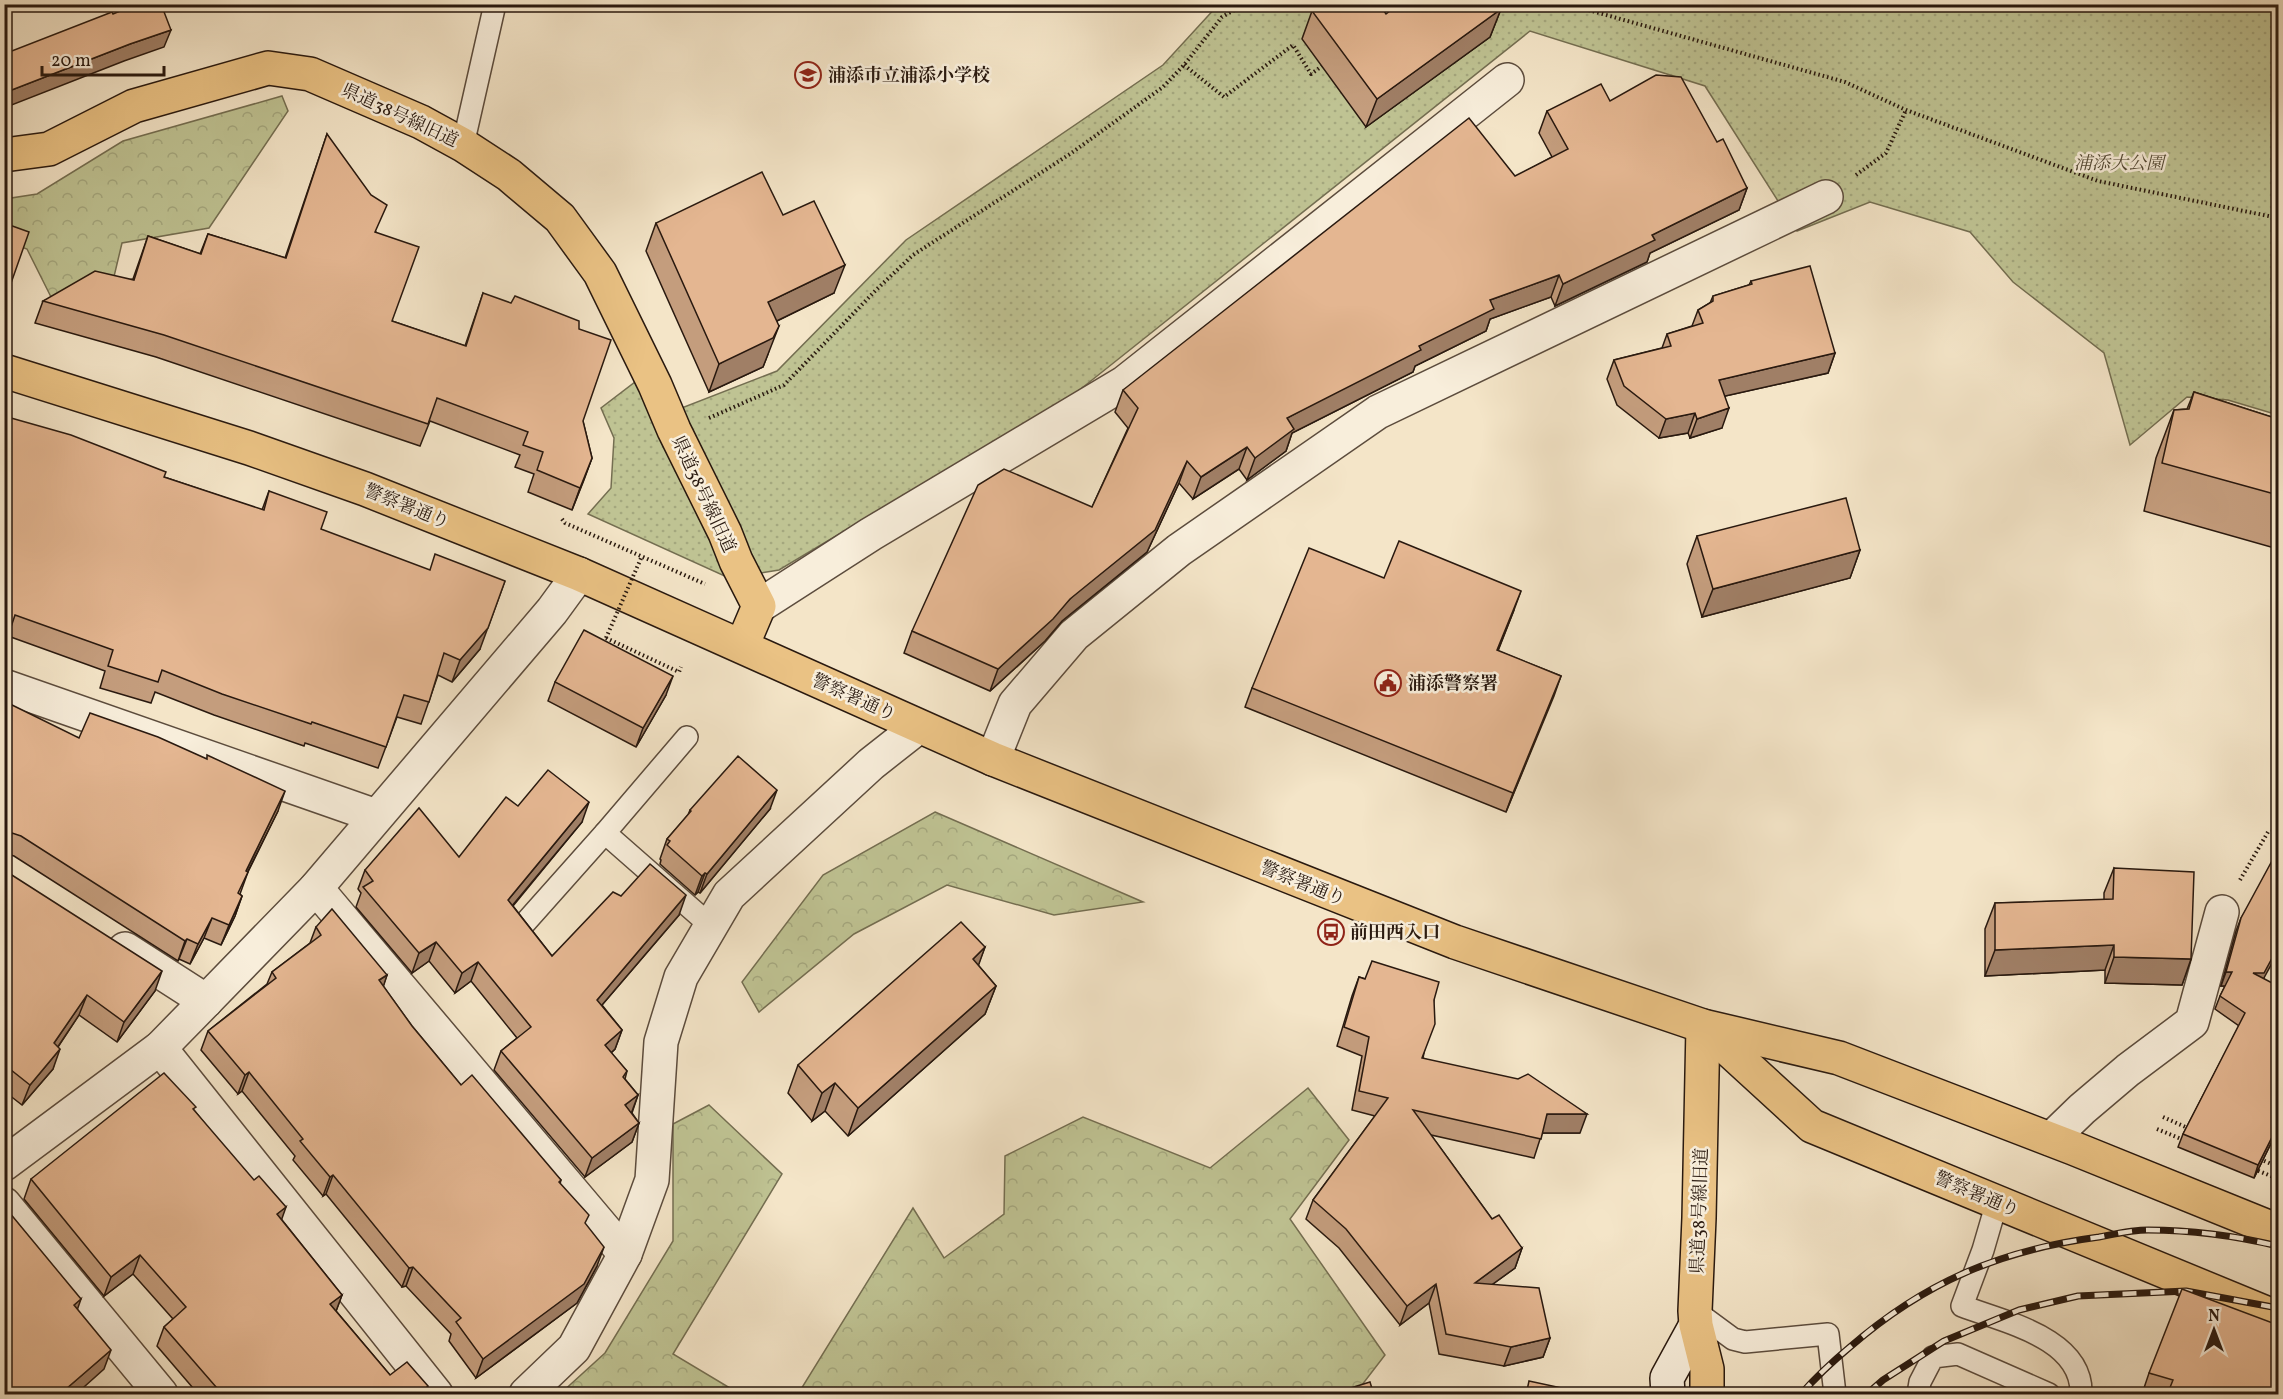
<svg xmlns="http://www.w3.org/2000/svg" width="2283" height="1399" font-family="Vollkorn,'Noto Serif JP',serif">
<defs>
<pattern id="forest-crowns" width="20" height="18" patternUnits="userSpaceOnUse" patternTransform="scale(1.5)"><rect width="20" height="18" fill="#bfc393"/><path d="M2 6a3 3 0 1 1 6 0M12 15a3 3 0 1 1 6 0" fill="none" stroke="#a4a77e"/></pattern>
<pattern id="park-dots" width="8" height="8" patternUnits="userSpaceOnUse" patternTransform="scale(1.5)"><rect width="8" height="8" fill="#bfc393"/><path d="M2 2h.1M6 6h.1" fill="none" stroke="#a4a77e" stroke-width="1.8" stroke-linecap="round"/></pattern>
</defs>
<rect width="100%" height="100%" fill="#f4e5c8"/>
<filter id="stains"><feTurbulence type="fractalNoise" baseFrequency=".00333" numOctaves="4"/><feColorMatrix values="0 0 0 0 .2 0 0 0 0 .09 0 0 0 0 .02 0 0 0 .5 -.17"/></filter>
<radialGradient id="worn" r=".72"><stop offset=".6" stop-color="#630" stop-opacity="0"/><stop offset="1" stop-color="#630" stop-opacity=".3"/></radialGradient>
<g fill="url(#forest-crowns)" stroke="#746e51" stroke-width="1.5">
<polygon points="282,96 288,111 209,228 122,243 112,285 52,299 27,249 5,241 5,199 37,194 123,141"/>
<polygon points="935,812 1143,902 1054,915 947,885 854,934 759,1012 742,982 823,875"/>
<polygon points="1308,1088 1349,1140 1290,1219 1385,1355 1355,1394 798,1394 913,1208 944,1258 1004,1214 1005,1156 1083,1117 1210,1168"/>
<polygon points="709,1105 782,1174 673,1354 740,1394 560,1394 605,1353 673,1241 673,1124"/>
</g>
<polygon fill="url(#park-dots)" stroke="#746e51" stroke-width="1.5" points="1218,5 2278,5 2278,415 2228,400 2187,397 2130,445 2104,353 2013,282 1970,232 1870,202 1797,231 1705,86 1530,31 1077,392 779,570 729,578 588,514 611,488 614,438 601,408 639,379 656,418 777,371 906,240 1163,65"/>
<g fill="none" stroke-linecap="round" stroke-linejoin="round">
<defs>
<g id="lane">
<polyline points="463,145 495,4"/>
<polyline points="687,737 605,833 711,926"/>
<polyline points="524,924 605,833"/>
<path d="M 1997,1202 L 1983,1250 L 1962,1306 C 2004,1322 2083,1338 2081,1394"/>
<polyline points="1695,1311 1733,1339 1745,1342 1828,1334 1835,1394"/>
<polyline points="1918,1394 1920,1382 1933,1357 1958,1354 2049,1394"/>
</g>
<g id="street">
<polyline points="759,606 871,534 1124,383 1507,80"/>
<polyline points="4,686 376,816"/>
<polyline points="993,759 1015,704 1074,635 1179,550 1378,412 1826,197"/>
<polyline points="316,888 625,1254"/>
<polyline points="125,949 206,1001"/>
<polyline points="160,1048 436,1394"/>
<polyline points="2051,1139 2082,1109 2128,1070 2192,1022 2222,912"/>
<polyline points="4,1164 160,1048 206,1001 316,888 552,611 579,574"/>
<polyline points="4,1204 161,1394"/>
<polyline points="526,1394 574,1348 625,1254 652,1180 661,1042 681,977 729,895 871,764 918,727"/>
</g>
<polyline id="secondary" points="1668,1394 1667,1378 1696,1325"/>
<g id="primary">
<polyline points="4,155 49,149 134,106 268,68 310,74 421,122 463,145 509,175 560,218 600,273 655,385 674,430 725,533 736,561 759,606 742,646"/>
<polyline points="4,371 249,448 365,489 579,574 993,759 1455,942 1703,1026 1839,1058 2073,1148 2278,1231"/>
<polyline points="1703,1026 1699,1218 1695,1311 1696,1325 1707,1369 1707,1394"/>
<polyline points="1704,1027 1812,1126 2278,1318"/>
</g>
</defs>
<use href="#lane" stroke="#5c4c3d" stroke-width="24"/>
<use href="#street" stroke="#5c4c3d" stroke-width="36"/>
<use href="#secondary" stroke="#29190f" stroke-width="36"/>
<use href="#primary" stroke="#29190f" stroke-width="36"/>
<g stroke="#29190f" stroke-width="4" stroke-dasharray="1.5 3" stroke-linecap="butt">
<polyline points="1567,4 1845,82 1906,110 2098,181 2278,218"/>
<polyline points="1496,11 1506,4"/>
<polyline points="1184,65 1224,97 1293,45 1311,74 1325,64"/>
<polyline points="1856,175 1886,153 1906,110"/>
<polyline points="709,418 784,385 877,289 913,255 1070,154 1163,87 1184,65 1222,17 1245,4"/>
<polyline points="562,519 565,523 705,584"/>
<polyline points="606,638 679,672 681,667"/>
<polyline points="2240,880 2268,832 2278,831"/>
<polyline points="2163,1117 2190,1129"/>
<polyline points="2157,1129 2186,1141"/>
<polyline points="2260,1159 2278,1167"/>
<polyline points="2254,1169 2278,1179"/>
</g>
<use href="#lane" stroke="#f8eedb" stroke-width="21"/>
<use href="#street" stroke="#f8eedb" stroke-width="33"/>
<use href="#secondary" stroke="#f8eedb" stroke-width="33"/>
<use href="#primary" stroke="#eac284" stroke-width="33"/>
<defs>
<g id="rail">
<path d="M 1801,1394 C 1816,1377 1832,1362 1850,1347 C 1925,1282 2000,1250 2099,1237 C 2115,1234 2132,1230 2148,1230 C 2192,1230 2236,1236 2278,1246"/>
<polyline points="1867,1394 1883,1380 1944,1341 2019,1310 2078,1296 2186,1291 2278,1308"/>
</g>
</defs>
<use href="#rail" stroke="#29190f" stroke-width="7"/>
<use href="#rail" stroke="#f8eedb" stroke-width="4.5" stroke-dasharray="14" stroke-linecap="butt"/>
<polyline stroke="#29190f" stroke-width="4" stroke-dasharray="1.5 3" stroke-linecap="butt" points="606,638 642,556"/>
</g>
<g fill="#c49d7d" stroke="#29190f" stroke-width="1.5">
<polygon points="1501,9 1490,37 1366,127 1302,39 1312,11 1386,14"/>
<polygon points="1610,101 1717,142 1747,188 1739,210 1650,253 1647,262 1555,306 1551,297 1490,319 1486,331 1415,366 1413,372 1292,433 1286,451 1247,480 1239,469 1193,499 1179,483 1147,552 1062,621 1045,641 990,691 904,653 912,631 1092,507 1128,428 1115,412 1123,390 1552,157 1539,133 1547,111"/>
<polygon points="327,134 376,232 392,321 465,346 483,293 583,421 592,458 572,510 528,492 534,474 515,467 520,455 430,421 420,446 156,357 35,323 43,301 133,279 148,236 200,254 208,234 285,258"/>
<polygon points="783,215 834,293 777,321 768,354 763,367 709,392 646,251 656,223"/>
<polygon points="4,223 10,286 4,302"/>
<polygon points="1751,281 1835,353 1828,373 1725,396 1722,428 1690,438 1688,433 1659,438 1617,405 1607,379 1614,360 1662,348 1667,334 1692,326 1698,310 1710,303 1713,296 1749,285"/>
<polygon points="2194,392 2278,419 2278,549 2144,511 2156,458 2174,410 2187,409"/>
<polygon points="4,416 164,477 262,510 269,491 480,649 452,682 438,675 421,724 397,717 378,768 305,743 304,746 214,715 155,692 151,703 100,688 105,671 8,636 4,645"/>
<polygon points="1697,536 1860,550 1850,578 1702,617 1687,564"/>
<polygon points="1384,578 1514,610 1498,651 1561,676 1506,812 1245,707 1252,688"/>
<polygon points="555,682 666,695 636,747 548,701"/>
<polygon points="4,716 79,738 278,811 248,872 240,894 242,896 235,916 221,945 204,938 190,964 179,959 178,961 14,856 4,853"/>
<polygon points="518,806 582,822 513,906 552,956 621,896 679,915 602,1005 622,1030 615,1049 611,1053 627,1071 625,1079 638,1095 632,1113 639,1123 632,1142 585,1177 494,1070 501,1051 517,1038 471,981 455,993 429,961 412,973 356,907 361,893 358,889 365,870 459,857"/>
<polygon points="770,809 700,893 698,892 695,895 660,864 661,860 660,859 667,839 688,815 690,810"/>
<polygon points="2277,861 2264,978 2278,1129 2254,1178 2178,1147 2183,1134 2239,1026 2215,1009 2220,996 2225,986 2221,986 2236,931 2241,918"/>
<polygon points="2114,868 2191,959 2182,985 2105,983 2105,970 1985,976 1985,929 1995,903 2104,900 2104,893"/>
<polygon points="4,870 155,991 117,1042 79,1015 58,1047 53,1069 22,1105 4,1091"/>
<polygon points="316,927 387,975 383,986 412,1026 461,1085 561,1180 560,1184 585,1224 597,1266 577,1303 476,1378 449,1341 451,1334 406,1286 402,1287 326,1194 323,1196 293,1160 295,1156 242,1091 238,1094 201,1050 208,1031 267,984 272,972 310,943"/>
<polygon points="985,947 978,965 996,986 985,1014 848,1136 825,1111 812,1121 788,1093 798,1065"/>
<polygon points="1359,977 1434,1000 1423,1058 1580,1133 1542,1133 1534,1158 1431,1135 1492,1219 1522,1248 1515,1268 1493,1284 1550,1338 1543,1357 1504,1366 1439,1354 1429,1303 1400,1325 1339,1248 1306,1219 1313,1200 1375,1116 1352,1110 1362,1056 1337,1046 1352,996"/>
<polygon points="194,1110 342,1295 336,1311 390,1375 425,1395 199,1395 157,1346 164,1327 173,1319 133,1274 104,1296 24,1199 31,1179"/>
<polygon points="2149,1373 2271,1395 2167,1394 2144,1388"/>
</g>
<g fill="#a07f66" stroke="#29190f" stroke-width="1.5">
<polygon points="1501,9 1490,37 1366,127 1377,99"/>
<polygon points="171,30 164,47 124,61 4,108 4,93 130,44"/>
<polygon points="1747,188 1739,210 1650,253 1647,262 1555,306 1563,284 1652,235"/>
<polygon points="845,265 834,293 758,330 768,302"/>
<polygon points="1559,275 1551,297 1490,319 1486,331 1415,366 1413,372 1292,433 1286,451 1247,480 1255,458 1287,418 1419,346 1490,300"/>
<polygon points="779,326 763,367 709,392 719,364"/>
<polygon points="1835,353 1828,373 1712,399 1719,380"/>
<polygon points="1729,408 1722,428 1690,438 1697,419"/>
<polygon points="1695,413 1688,433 1659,438 1666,419"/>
<polygon points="1247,447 1239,469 1193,499 1201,477"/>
<polygon points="592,458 584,480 572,510 580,488"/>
<polygon points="1187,461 1179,483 1147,552 1062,621 1045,641 990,691 998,669 1070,599"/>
<polygon points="1860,550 1850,578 1702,617 1713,589"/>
<polygon points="505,581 480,649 452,682 460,660"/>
<polygon points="1521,591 1514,610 1490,670 1497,650"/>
<polygon points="673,676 666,695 636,747 643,728"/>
<polygon points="1561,676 1554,696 1506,812 1513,793"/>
<polygon points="777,790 770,809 700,893 707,874"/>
<polygon points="285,791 278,811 238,891 246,871"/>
<polygon points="589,802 582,822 501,919 508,900"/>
<polygon points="12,833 4,853 4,835"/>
<polygon points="705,873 698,892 695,895 702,876"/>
<polygon points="686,895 679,915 590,1019 597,1000"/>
<polygon points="242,896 235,916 221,945 229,925"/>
<polygon points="212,918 204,938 190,964 198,944"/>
<polygon points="187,939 179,959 178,961 185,941"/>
<polygon points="436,942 429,961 412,973 419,953"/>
<polygon points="2114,945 2105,970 1985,976 1995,950"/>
<polygon points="985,947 975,975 973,959"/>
<polygon points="2278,947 2278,952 2259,987 2253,973"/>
<polygon points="2114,957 2191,959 2182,985 2105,983"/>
<polygon points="478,962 471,981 455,993 462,973"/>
<polygon points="162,971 155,991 117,1042 124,1022"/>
<polygon points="2226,972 2232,972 2227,986 2221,986"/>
<polygon points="387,975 381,994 379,980"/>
<polygon points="996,986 985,1014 848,1136 858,1108"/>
<polygon points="87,995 79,1015 47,1063 54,1043"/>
<polygon points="622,1030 615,1049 598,1065 605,1045"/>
<polygon points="60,1049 53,1069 22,1105 30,1085"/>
<polygon points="249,1072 242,1091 238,1094 245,1075"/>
<polygon points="835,1083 825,1111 812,1121 822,1093"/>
<polygon points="638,1095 631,1114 625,1105"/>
<polygon points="1547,1114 1587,1114 1580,1133 1540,1133"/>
<polygon points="639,1123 632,1142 585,1177 592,1158"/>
<polygon points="2278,1125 2278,1129 2254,1178 2258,1165"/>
<polygon points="333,1175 326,1194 323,1196 330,1177"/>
<polygon points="286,1207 279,1227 277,1214"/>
<polygon points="604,1247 597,1266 577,1303 476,1378 483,1359"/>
<polygon points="1522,1248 1515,1268 1468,1302 1475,1283"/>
<polygon points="140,1255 133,1274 104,1296 111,1277"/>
<polygon points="413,1267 406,1286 402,1287 409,1268"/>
<polygon points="1436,1284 1429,1303 1400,1325 1407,1306"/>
<polygon points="342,1295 335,1314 330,1304"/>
<polygon points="81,1299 74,1319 74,1305"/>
<polygon points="1550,1338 1543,1357 1504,1366 1511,1347"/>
<polygon points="111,1350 104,1369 75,1395 59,1395"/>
<polygon points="428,1386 425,1395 419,1395"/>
</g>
<g fill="#e4b691" stroke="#29190f" stroke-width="1.5">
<polygon points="137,4 161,4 171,30 130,44 4,93 4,54 112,12 113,14"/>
<polygon points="1322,4 1379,4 1386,14 1399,4 1497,4 1501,9 1377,99 1312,11"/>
<polygon points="1656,75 1681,77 1717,142 1723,139 1747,188 1652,235 1655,240 1563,284 1559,275 1490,300 1494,309 1419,346 1421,350 1287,418 1294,429 1255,458 1247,447 1201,477 1187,461 1155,530 1070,599 1053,619 998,669 912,631 978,485 1004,469 1092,507 1138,408 1123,390 1469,118 1515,176 1568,149 1547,111 1601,84 1610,101"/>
<polygon points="327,134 371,195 387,205 375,232 419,247 392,321 466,346 483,293 511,303 515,296 579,321 579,329 611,340 583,421 592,458 580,488 537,470 543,452 523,445 528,432 437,398 428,424 164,335 43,301 95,271 134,280 148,236 201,254 208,234 286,258"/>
<polygon points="762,172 783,215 814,201 845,265 768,302 779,326 773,338 719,364 656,223"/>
<polygon points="4,223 29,232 10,286 4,284"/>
<polygon points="1810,266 1835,353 1719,380 1729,408 1697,419 1695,413 1666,419 1624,386 1614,360 1671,346 1667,334 1703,323 1698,310 1713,301 1713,296 1752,284 1751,281"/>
<polygon points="2194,392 2278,419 2278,495 2162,463 2174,410 2189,409"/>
<polygon points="4,416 71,435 166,472 164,477 264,510 269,491 327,512 321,529 430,570 435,554 505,581 488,628 460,660 444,653 429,702 404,695 386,747 312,722 311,724 222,694 162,670 158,682 108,666 113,650 15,615 7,639 4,639"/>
<polygon points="1846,498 1860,550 1713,589 1697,536"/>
<polygon points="1399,541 1521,591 1497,650 1561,676 1513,793 1252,688 1309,548 1384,578"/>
<polygon points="584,630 673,676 643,728 555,682"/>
<polygon points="10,704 79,738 90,713 158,737 207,759 207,755 285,791 246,871 248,872 238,893 242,896 229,925 212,918 198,944 187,939 185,941 21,836 12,833 4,835 4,716"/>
<polygon points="738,756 777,790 707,874 705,873 702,876 667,845 670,841 667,839 691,811 690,810"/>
<polygon points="548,770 589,802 508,900 552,956 613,892 621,896 650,864 686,895 597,1000 622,1030 605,1045 627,1071 623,1077 638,1095 625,1105 639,1123 592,1158 501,1051 531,1027 478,962 462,973 436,942 419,953 363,887 373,881 365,870 419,808 459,857 506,797 518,806"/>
<polygon points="2273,859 2277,861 2278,859 2278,947 2264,973 2253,973 2278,986 2278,1125 2258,1165 2183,1134 2245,1013 2220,996 2232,972 2226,972 2241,918"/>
<polygon points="2114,868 2194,872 2191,959 2114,957 2114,945 1995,950 1995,903 2113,899"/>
<polygon points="4,870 162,971 124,1022 87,995 54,1043 60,1049 30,1085 6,1066 4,1068"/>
<polygon points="332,909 387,975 379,980 412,1026 461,1085 472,1075 561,1180 559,1182 589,1215 585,1223 604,1247 584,1284 483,1359 456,1322 461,1318 413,1267 409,1268 333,1175 330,1177 300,1141 303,1139 249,1072 245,1075 208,1031 276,978 272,972 321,935 316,927"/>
<polygon points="961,922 985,947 973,959 996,986 858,1108 835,1083 822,1093 798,1065"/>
<polygon points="1372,961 1439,982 1434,1000 1435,1024 1422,1058 1518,1079 1528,1074 1587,1114 1547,1114 1541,1139 1413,1110 1492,1219 1499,1215 1522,1248 1475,1283 1539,1288 1550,1338 1511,1347 1446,1334 1436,1284 1407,1306 1346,1229 1313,1200 1388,1098 1359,1091 1369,1037 1344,1027 1359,977 1365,979"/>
<polygon points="164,1073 196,1107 193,1109 254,1180 259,1176 286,1207 277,1214 342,1295 330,1304 390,1375 407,1362 428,1386 419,1395 223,1395 164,1327 186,1307 140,1255 111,1277 31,1179"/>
<polygon points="4,1206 81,1299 74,1305 111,1350 59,1395 4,1395"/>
<polygon points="2182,1289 2278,1325 2278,1352 2271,1395 2167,1395 2173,1380 2149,1373"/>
<polygon points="1529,1381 1576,1391 1576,1395 1526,1395"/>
<polygon points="1370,1382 1374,1395 1328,1395"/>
</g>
<defs>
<symbol id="school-ring" viewBox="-11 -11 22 22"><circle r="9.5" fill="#f8eedb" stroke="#8f2418" stroke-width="1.5"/><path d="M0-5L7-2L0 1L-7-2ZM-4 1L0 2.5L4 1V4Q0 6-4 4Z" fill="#8f2418"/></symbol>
<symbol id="civic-ring" viewBox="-11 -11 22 22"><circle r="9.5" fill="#f8eedb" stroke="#8f2418" stroke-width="1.5"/><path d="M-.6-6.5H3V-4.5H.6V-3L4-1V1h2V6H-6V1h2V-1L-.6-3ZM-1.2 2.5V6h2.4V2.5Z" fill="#8f2418"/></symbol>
<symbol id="bus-ring" viewBox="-11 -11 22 22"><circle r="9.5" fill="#f8eedb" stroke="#8f2418" stroke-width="1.5"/><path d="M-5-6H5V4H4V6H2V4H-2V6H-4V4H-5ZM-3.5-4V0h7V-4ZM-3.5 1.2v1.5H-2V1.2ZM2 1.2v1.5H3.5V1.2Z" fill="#8f2418"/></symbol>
</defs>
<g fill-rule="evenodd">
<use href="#school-ring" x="793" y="60" width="30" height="30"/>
<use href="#civic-ring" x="1373" y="668" width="30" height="30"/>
<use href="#bus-ring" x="1316" y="917" width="30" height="30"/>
</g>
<g text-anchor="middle" stroke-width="5" stroke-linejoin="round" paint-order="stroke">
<g font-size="18" font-weight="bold" fill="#29190f" stroke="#f8eedb" text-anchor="start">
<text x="828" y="81">浦添市立浦添小学校</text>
<text x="1408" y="689">浦添警察署</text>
<text x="1350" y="938">前田西入口</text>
</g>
<g font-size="18" fill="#29190f" stroke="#f8eedb">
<text transform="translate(400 115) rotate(25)" y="6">県道38号線旧道</text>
<text transform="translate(704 494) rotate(65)" y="6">県道38号線旧道</text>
<text transform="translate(407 506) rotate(22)" y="6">警察署通り</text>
<text transform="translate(854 697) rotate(24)" y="6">警察署通り</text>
<text transform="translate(1303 883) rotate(22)" y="6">警察署通り</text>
<text transform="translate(1977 1194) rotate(23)" y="6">警察署通り</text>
<text transform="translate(1699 1211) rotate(-88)" y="6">県道38号線旧道</text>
</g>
<g font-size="18" font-style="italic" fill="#564c37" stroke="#f8eedb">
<text x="2119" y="169">浦添大公園</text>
</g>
</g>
<rect width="2283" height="1399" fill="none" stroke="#f4e5c8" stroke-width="24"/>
<rect x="6" y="6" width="2271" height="1387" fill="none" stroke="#29190f" stroke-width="3"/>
<rect x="12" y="12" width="2259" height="1375" fill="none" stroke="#29190f" stroke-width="1.5"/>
<g transform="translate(2214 1330)" stroke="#f8eedb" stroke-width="4.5" paint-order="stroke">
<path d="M0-4.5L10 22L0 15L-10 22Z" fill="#29190f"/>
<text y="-9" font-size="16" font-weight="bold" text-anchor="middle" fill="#29190f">N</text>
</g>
<path d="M42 66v9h122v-9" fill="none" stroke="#29190f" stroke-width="3"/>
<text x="51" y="66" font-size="18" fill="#29190f" stroke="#f8eedb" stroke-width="4.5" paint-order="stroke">20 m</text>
<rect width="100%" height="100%" filter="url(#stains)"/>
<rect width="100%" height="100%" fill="url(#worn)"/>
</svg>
